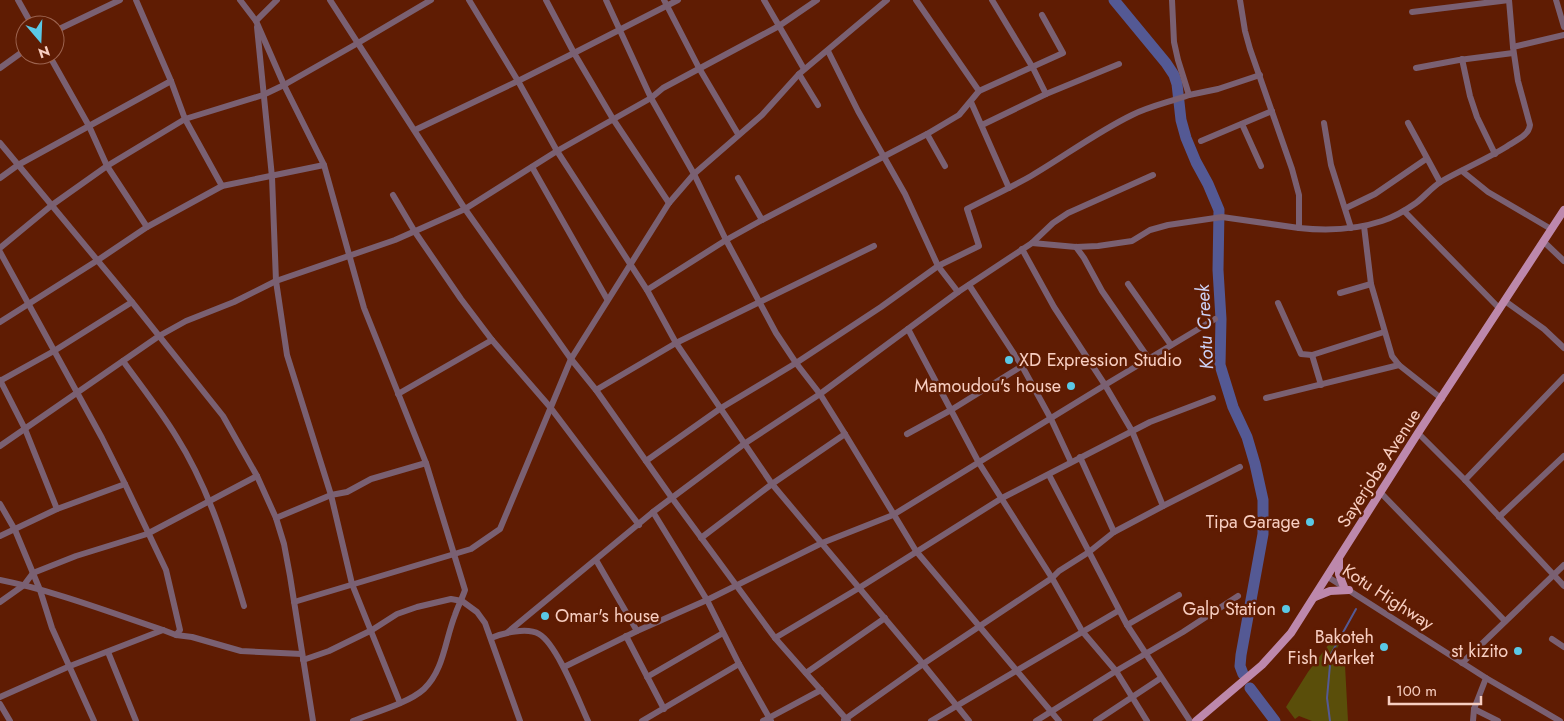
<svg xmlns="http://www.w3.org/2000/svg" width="1564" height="721" font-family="Jost,sans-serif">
<rect width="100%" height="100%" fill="#5f1c03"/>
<polygon fill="#5a4e0a" points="1335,636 1340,636 1342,640 1336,650 1345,665 1348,721 1312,721 1299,716 1295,719 1286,707 1308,672"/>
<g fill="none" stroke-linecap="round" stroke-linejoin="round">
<polyline stroke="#545994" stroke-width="2" points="1330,721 1327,698 1331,654 1356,609"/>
<g stroke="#545994" stroke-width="11">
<polyline points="1114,0 1166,63 1174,75 1177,84 1181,120 1186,138 1196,162 1208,184 1219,210 1218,270 1221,319 1220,365 1233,407 1247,437 1255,464 1263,500 1263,534 1241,655 1240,666 1243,674"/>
<polyline points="1250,688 1275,721"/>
</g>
<g stroke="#7a6072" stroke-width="6">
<polyline points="18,0 32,25"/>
<polyline points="136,0 171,81 185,119 222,186"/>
<path d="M 240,0 L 256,21 L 284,85 L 324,165 L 364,308 L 426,463 L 465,590 C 462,599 458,606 455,615 C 445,640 444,670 424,689 C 409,703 373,713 353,721"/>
<polyline points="330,0 465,209 571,359 596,390 672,498 775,638 848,721"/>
<polyline points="469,0 518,81 557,151 647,290 676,343 772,484 923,664 969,721"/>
<polyline points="606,0 651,98 694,174 726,240 776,333 796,363 820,394 845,434 916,551 1059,721"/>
<polyline points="664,0 699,68 738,134"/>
<polyline points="764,0 804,69"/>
<polyline points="992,0 1033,68 1046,94"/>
<polyline points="1172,0 1174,42 1178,60 1189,95 1218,89 1260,75"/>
<path d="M 1240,0 L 1245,31 L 1250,49 L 1292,169 L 1299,195 L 1299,228 C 1327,231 1355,230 1382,221 C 1394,217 1406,210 1416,203 C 1425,196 1432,187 1442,181 C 1463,169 1485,160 1506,147 C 1514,141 1529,136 1530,125 L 1518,81 L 1513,47 L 1564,35"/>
<polyline points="1509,0 1513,47"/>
<polyline points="1556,0 1564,27"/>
<polyline points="1412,12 1509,0"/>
<polyline points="256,21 277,0"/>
<polyline points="257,27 272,177 276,281 287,355 331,495 352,584 400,703"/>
<polyline points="55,31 120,0"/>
<polyline points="828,51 858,111 905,194 938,266 958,292"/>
<polyline points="49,55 89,126 107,166 147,227"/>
<polyline points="1462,59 1470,96 1477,117 1495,154"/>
<polyline points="0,68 25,50"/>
<polyline points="1416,68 1459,60 1513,53"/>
<polyline points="799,74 818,105"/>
<polyline points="979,91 1063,53 1042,15"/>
<polyline points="971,102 1009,188"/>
<polyline points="1324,123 1331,165 1351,228"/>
<polyline points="1408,123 1440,182"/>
<polyline points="1242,124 1261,166"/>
<polyline points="982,125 1046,94 1119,64"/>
<polyline points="415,130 518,81 574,53 546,0"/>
<polyline points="927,134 945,166"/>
<polyline points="1201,141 1272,111"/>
<polyline points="0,143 132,302 223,416 257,476 276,518 284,544 290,576 313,721"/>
<polyline points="532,167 607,299"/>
<polyline points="1462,171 1488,192 1551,229"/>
<polyline points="0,178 18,165 171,81"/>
<polyline points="738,178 762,220"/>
<polyline points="393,195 415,232 461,299 492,340 550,407 639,525"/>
<polyline points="669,203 613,119 574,53 678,0"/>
<polyline points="1346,208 1375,194 1426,159"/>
<polyline points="1404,211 1500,309"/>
<polyline points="1364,226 1371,284 1392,356 1399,365 1442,399"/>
<polyline points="1543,241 1564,261"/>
<polyline points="1032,243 1076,247 1098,246 1132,241 1150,230 1168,225 1222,217 1299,228"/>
<polyline points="1076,247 1084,258 1102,291 1149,359"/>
<polyline points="0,248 52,205 107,166 185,119 263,95 284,85 358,43 431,0"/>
<polyline points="1022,249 1054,307 1105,385 1132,431 1163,506"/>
<polyline points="0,252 102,438 125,484 166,570 180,630 176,635"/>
<polyline points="1128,284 1171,345"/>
<polyline points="969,285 1022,366 1051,419 1071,462"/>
<polyline points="647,290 726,240 762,220 927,134 959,115 979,91 916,0"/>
<polyline points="1340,293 1371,284"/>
<polyline points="1505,301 1544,329 1564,348"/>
<polyline points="1278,303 1301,354 1312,355 1384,332"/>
<polyline points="0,322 98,260 147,227 222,186 324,165"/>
<polyline points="908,329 979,463 1052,578 1082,631 1116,671 1147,721"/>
<polyline points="1312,355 1321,385"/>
<path d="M 123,361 C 141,386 160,410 176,436 C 209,488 227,548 244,606"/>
<polyline points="0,380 25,429 57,509"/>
<polyline points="0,381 54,351 132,302"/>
<polyline points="596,390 676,343 874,246"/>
<polyline points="398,394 492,340"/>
<polyline points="1266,398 1399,365"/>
<polyline points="1418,433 1465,480 1564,586"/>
<polyline points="907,434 951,410 1022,366"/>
<polyline points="0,446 159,336 186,321 234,302 276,281 395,240 465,209 557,151 651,98 663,88 779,26 817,0"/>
<polyline points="1080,457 1114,532"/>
<path d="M 646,461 L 721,408 L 796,363 L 881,307 L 938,266 L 979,246 L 967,209 C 988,198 1010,188 1031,176 C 1065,156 1097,132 1132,115 C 1150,106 1170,102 1189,95"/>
<polyline points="1049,475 1127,625 1190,721"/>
<polyline points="1465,480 1564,377"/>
<polyline points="1380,492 1504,620"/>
<polyline points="0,504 15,530 40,590 52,628 94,721"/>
<polyline points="653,512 707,600 739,664 771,721"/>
<polyline points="1499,517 1564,456"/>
<polyline points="276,518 331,495 347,492 371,479 426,463"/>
<polyline points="0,536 57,509 125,484"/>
<polyline points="701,538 772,484 845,434"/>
<polyline points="596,560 637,631"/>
<polyline points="1328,577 1486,678 1560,721"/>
<path d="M 0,580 C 55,591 109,612 163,630 L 176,635 L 192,637 L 241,651 L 302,654"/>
<polyline points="0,602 24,585 33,573 76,556 147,534 257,476"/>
<polyline points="294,602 471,549 500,529 571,359 669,203 694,174 762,115 799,74 887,0"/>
<polyline points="1127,625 1179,595"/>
<polyline points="508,632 653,512 744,444 820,394 958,292 1032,243 1053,223 1068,213 1153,175"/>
<polyline points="626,636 664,709"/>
<path d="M 491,638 C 503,633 527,627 539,634 C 557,644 579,702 588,721"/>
<polyline points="775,638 859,588 1002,498 1150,422 1213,398"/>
<polyline points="1552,639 1564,647"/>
<polyline points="108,652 136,721"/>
<polyline points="303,660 329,651 372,630 397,614 417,607 451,599 462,601 477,612 485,623 520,721"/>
<polyline points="1462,663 1564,565"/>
<polyline points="564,667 637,631 707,600 822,543 893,515 1105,385 1215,319"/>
<polyline points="806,673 885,618"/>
<polyline points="647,677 723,633"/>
<polyline points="1486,678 1474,709 1498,721"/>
<polyline points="0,697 70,666 163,630"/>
<polyline points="0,704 10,721"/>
<polyline points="844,720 923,664 1052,578 1059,571 1089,552 1114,532 1163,506 1240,467"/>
<polyline points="642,721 739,664"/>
<polyline points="763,721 821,690"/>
<polyline points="931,721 1118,611"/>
<polyline points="1036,721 1116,671 1183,632 1238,596"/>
<polyline points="1096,721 1161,678"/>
<polyline points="1473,721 1474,709"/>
</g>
<g stroke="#bd88ac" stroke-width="8">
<polyline points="1339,560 1339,574 1344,587"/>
<polyline points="1315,597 1330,591 1349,590"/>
<polyline points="1196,721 1262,665 1291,633 1418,433 1564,210"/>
</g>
</g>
<g fill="#5ac8e6" stroke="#5f1c03" stroke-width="2">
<circle cx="1009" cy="360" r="5"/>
<circle cx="1071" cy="386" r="5"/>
<circle cx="1310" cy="522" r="5"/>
<circle cx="1286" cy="609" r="5"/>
<circle cx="545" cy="616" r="5"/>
<circle cx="1384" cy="647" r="5"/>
<circle cx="1518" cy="651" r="5"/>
</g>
<g text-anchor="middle" stroke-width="5" stroke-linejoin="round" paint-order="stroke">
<g font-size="18" fill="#f8cec1" stroke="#5f1c03" text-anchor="end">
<text x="1019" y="366" text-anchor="start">XD Expression Studio</text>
<text x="1061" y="392">Mamoudou's house</text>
<text x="1300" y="528">Tipa Garage</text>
<text x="1276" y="615">Galp Station</text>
<text x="555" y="622" text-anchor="start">Omar's house</text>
<text x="1374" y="643">Bakoteh<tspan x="1374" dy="21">Fish Market</tspan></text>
<text x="1508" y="657">st kizito</text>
</g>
<g font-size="18" fill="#f8cec1" stroke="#5f1c03">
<text transform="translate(1379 468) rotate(-57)" y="6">Sayerjobe Avenue</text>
<text transform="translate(1388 597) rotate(33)" y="6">Kotu Highway</text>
</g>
<g font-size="19" font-style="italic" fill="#cdd2f6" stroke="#5f1c03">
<text transform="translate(1204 327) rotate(-93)" y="7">Kotu Creek</text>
</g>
</g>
<g transform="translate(40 40) rotate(161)"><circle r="24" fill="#5f1c03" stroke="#9c634f"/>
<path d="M0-4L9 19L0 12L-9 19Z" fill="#5ac8e6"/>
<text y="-8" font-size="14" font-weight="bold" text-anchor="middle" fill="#f8cec1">N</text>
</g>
<path d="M1389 696v8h92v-8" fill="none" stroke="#f8cec1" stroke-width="2.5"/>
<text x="1396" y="696" font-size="15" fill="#f8cec1" stroke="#5f1c03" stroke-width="4" paint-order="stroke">100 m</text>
</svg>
